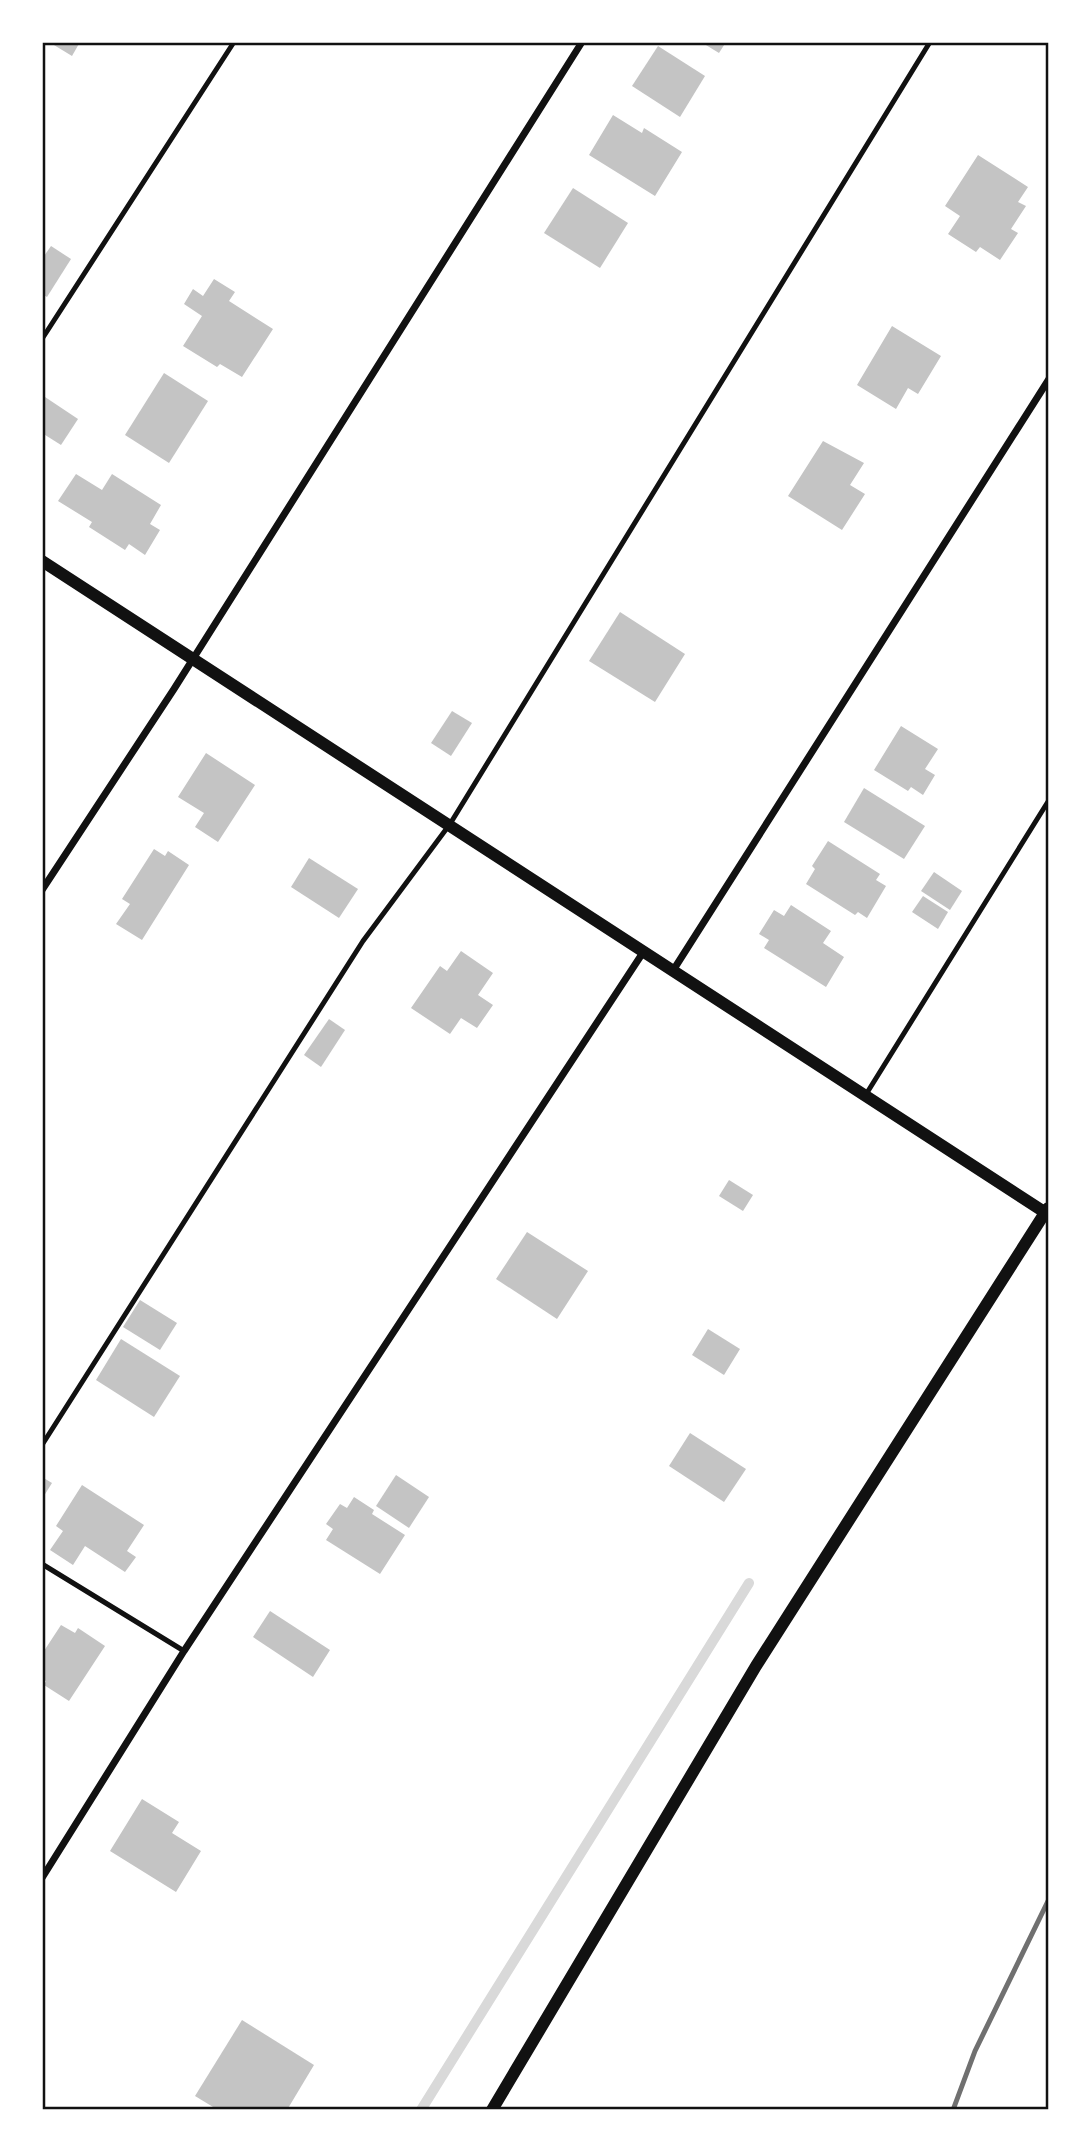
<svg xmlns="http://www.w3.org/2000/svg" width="1091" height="2152" font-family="'Nunito Sans',sans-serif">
<rect width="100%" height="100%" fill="#fff"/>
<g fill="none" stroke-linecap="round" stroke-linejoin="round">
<polyline stroke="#d9d9d9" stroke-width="10" points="421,2110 749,1583"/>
</g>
<g fill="#c4c4c4">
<polygon points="49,42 80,42 72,56"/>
<polygon points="701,42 726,42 719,53"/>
<polygon points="658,46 705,76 680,117 632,86"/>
<polygon points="613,115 642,133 644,128 682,152 655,196 589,155"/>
<polygon points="978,155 1028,187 1018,202 1026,206 1011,229 1018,233 1000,260 980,247 976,252 948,234 960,216 945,206"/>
<polygon points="573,188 628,223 600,268 544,233"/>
<polygon points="51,246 71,259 47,297 42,294 42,259"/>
<polygon points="214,279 235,292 229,301 273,329 242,377 220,364 217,367 183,346 202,316 184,304 193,289 203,296"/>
<polygon points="892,326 941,356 918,394 908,388 896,409 857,385"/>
<polygon points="164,373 208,401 169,463 125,435"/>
<polygon points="42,395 78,419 61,445 42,433"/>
<polygon points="823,441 864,463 850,485 865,494 842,530 788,496"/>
<polygon points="76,474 102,490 112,474 161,505 150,524 160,530 145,555 129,544 125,550 89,527 92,522 58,501"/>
<polygon points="620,612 685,654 655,702 589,661"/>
<polygon points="452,711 472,723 451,756 431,743"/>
<polygon points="901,726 938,749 925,769 935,775 923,795 911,787 908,791 874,770"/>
<polygon points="206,753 255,785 218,842 195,827 204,813 178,797"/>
<polygon points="864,788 925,826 904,859 844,822"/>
<polygon points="828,841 880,874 876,880 886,886 867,918 858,912 855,915 806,884 815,869 812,866"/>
<polygon points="154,849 165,856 168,851 189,865 142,940 116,924 130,904 122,899"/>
<polygon points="309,858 358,889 339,918 291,887"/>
<polygon points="934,872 962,891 950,910 921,891"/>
<polygon points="923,896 948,912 938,929 912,912"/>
<polygon points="791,905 831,931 823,943 844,957 826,987 764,948 769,940 759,934 774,910 784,916"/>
<polygon points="461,951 493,973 478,995 493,1005 477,1028 461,1018 450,1034 411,1008 440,966 447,971"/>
<polygon points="329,1019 345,1030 321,1067 304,1055"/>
<polygon points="729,1180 753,1195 743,1211 719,1196"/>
<polygon points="527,1232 588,1271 557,1319 496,1279"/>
<polygon points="140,1300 177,1323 160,1350 123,1327"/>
<polygon points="708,1329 740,1349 724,1375 692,1355"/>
<polygon points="121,1339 180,1376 154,1417 96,1380"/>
<polygon points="690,1433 746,1469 724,1502 669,1466"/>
<polygon points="396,1475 429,1497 409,1528 376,1506"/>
<polygon points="42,1477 52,1483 42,1499"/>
<polygon points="82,1485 144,1525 127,1551 136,1557 125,1572 85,1546 73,1565 50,1550 63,1531 56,1526"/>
<polygon points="354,1497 374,1510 372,1514 405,1535 380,1574 326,1540 333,1529 326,1524 340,1504 347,1508"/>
<polygon points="270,1611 330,1650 313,1677 253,1637"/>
<polygon points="61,1625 75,1633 78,1628 105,1646 69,1701 44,1685 46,1681 42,1679 42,1654"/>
<polygon points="142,1799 179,1822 172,1833 201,1851 176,1892 110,1851"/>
<polygon points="242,2020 314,2065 287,2110 218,2110 195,2096"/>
</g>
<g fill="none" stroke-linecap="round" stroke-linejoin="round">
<g stroke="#111" stroke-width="5">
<polyline points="42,339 234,42"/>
<polyline points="865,1096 1049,800"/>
<polyline points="42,1445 363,941 450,824 930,42"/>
<polyline points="42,1564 184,1651"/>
</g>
<g stroke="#111" stroke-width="7">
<polyline points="42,890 174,689 582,42"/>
<polyline points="674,969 1049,379"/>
<polyline points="42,1878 184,1651 644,951"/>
</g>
<g stroke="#111" stroke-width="12">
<polyline points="42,561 1049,1215"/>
<polyline points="492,2110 756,1666 1048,1208"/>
</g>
<polyline stroke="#707070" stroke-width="5" points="953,2110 975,2051 1049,1899"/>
</g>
<rect width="1091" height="2152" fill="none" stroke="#ffffff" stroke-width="88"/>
<rect x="44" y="44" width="1003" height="2064" fill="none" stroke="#111" stroke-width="2.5"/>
</svg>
